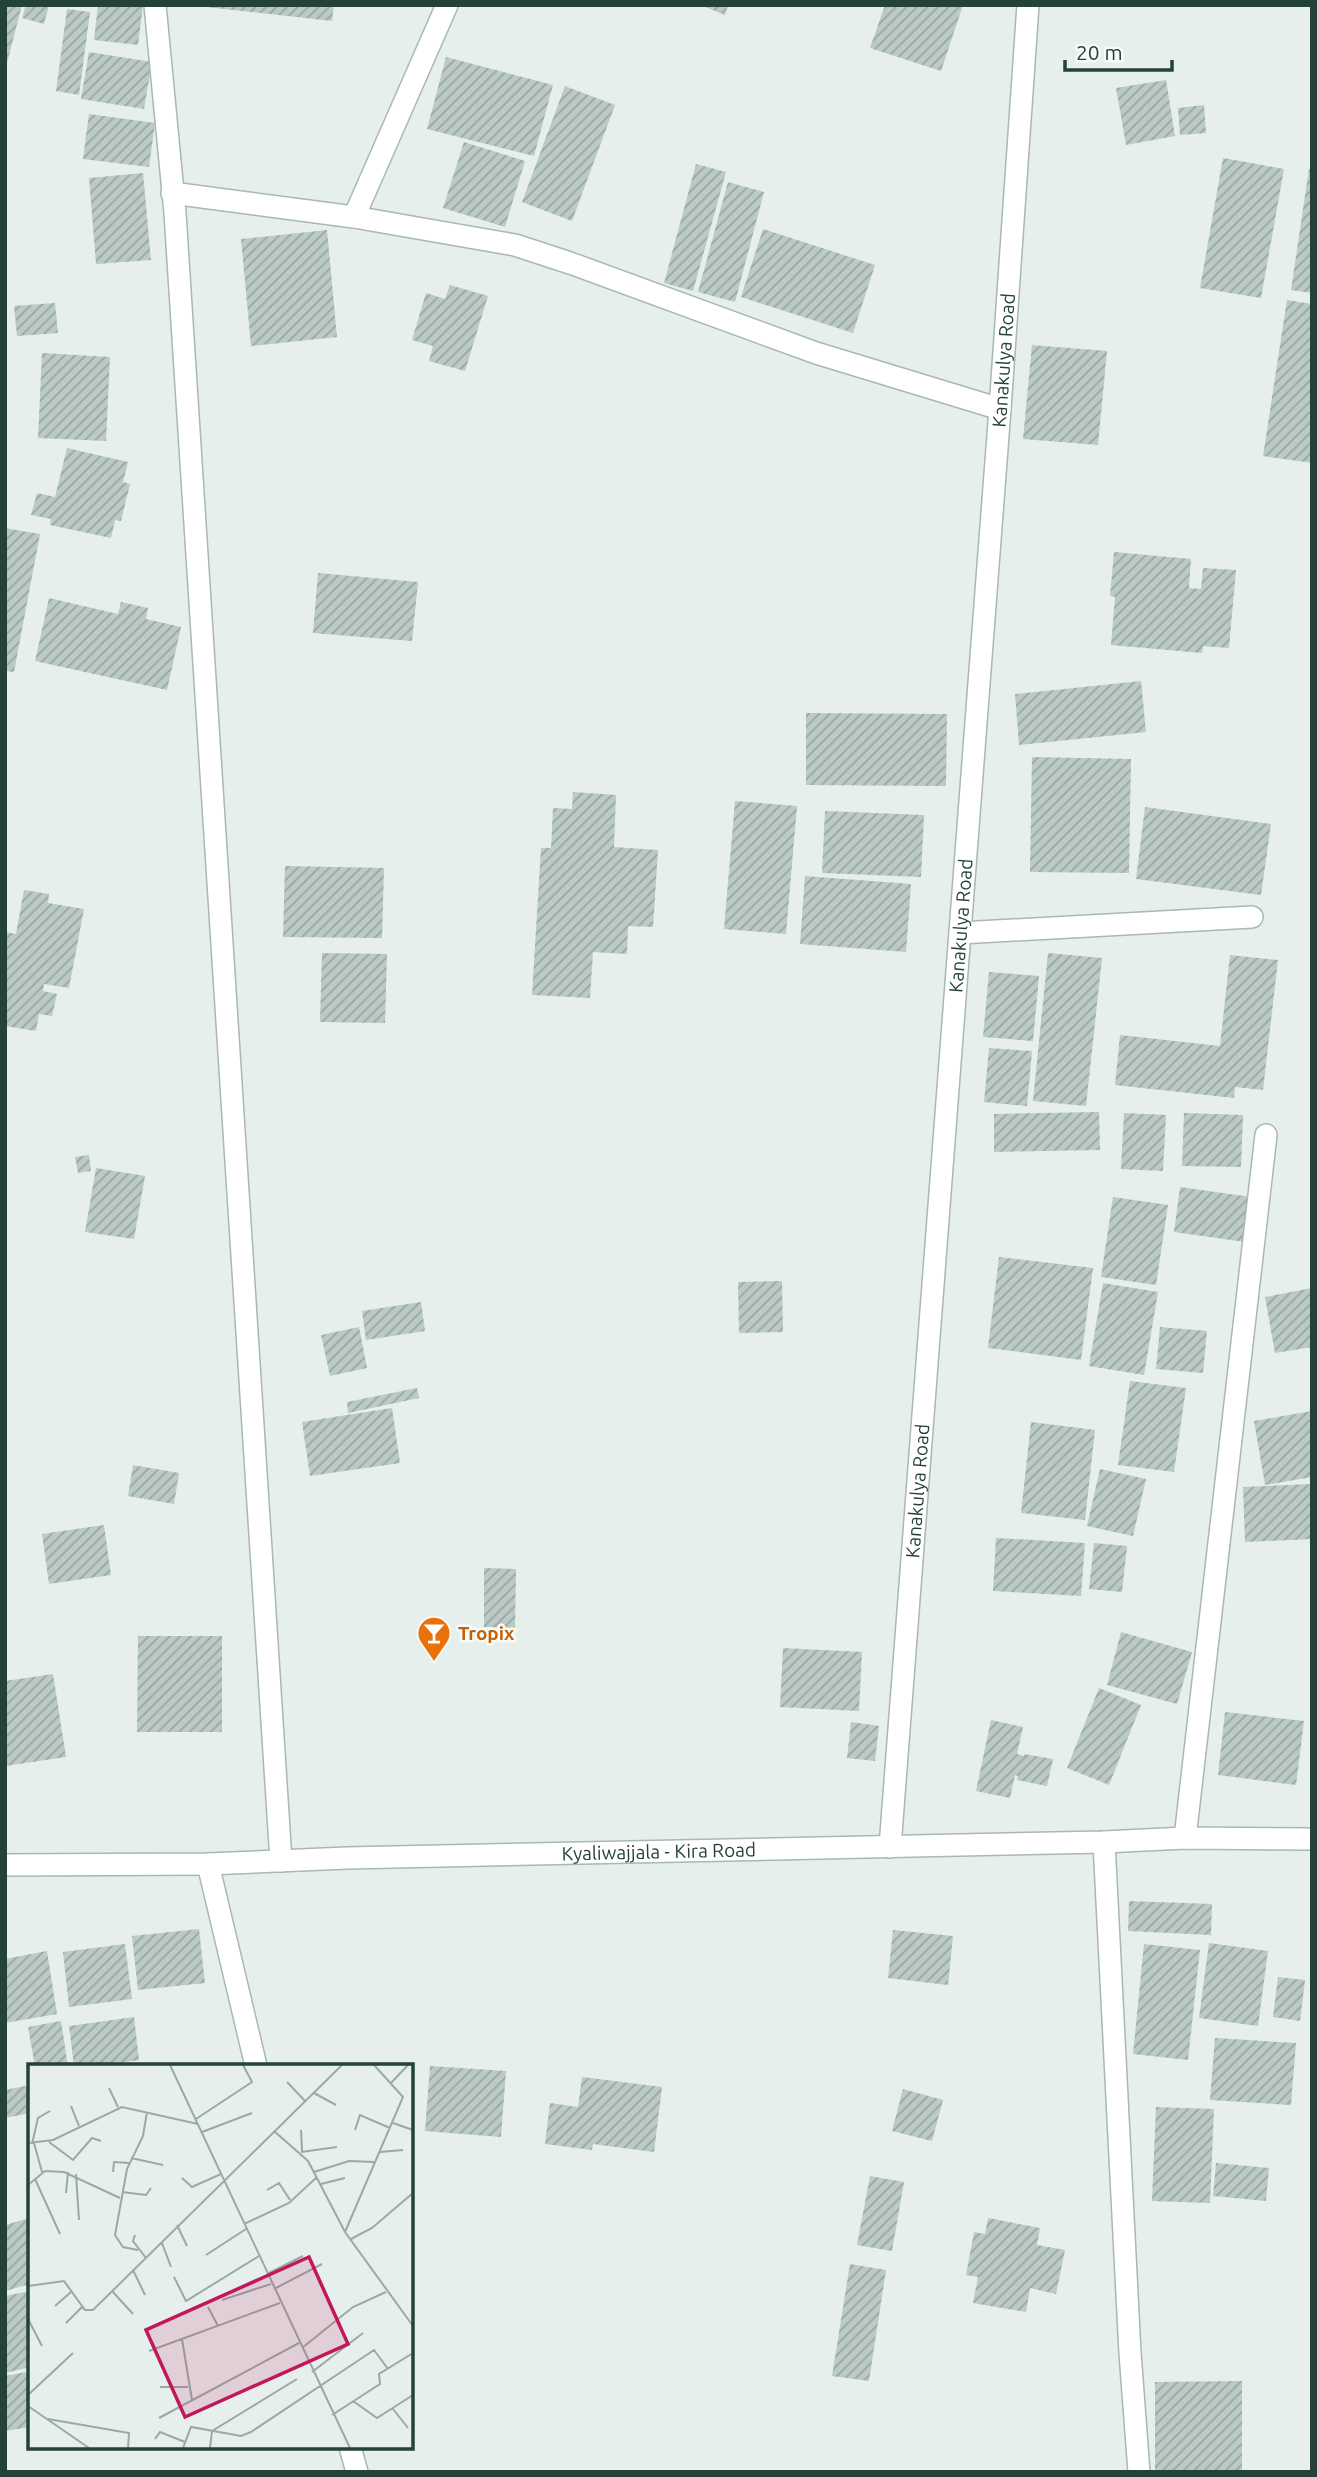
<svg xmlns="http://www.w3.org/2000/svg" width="1317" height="2477" font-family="Ubuntu,sans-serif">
<defs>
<pattern id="building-hatch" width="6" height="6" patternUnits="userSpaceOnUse" patternTransform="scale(1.75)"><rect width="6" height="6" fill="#bbcac4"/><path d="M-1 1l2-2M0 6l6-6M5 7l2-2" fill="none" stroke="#98a6a0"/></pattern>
</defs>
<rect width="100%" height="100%" fill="#e6efeb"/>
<g fill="url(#building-hatch)">
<polygon points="5,5 22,5 7,63 5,63"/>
<polygon points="26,5 49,5 44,24 22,18"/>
<polygon points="98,5 143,5 138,45 94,40"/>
<polygon points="206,5 334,5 332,21 206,7"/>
<polygon points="701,5 728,5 725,15"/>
<polygon points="885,5 963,5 941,71 870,48"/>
<polygon points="67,9 90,12 79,95 56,91"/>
<polygon points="89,52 152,62 144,109 81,99"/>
<polygon points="446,57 553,85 534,156 427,129"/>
<polygon points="1166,80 1175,136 1126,145 1116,88"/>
<polygon points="565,86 615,105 572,221 522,202"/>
<polygon points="1204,105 1206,133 1180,135 1178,108"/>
<polygon points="89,114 155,123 149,167 83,159"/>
<polygon points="464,142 525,161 505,227 443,208"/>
<polygon points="1223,158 1284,169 1261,298 1200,288"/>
<polygon points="696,164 726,172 693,291 664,283"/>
<polygon points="1309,169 1312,169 1312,293 1291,290"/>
<polygon points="143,173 151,260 96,264 89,178"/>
<polygon points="728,182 764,192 735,302 698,292"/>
<polygon points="763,229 875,265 853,333 741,297"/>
<polygon points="327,230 337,337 251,346 241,239"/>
<polygon points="450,285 488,296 465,371 429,361 433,346 412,340 426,293 445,299"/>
<polygon points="1287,300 1312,304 1312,463 1263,456"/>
<polygon points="55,303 58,333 17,336 14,306"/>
<polygon points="1032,345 1107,351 1098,445 1023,439"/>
<polygon points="42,353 110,357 106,441 38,438"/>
<polygon points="67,448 128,462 123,482 130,484 121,521 115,520 111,538 50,525 51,519 31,515 37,493 55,497"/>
<polygon points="5,528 40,534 14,672 5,671"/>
<polygon points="1114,552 1191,559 1189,588 1201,589 1203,568 1236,570 1229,648 1203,646 1202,653 1111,645 1115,597 1110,596"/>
<polygon points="318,573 418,582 412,641 313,633"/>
<polygon points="49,598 118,614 121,602 148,608 146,619 181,627 167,690 35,661"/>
<polygon points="1141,681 1146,732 1019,745 1015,694"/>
<polygon points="806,713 947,714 946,786 806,785"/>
<polygon points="1032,757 1131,759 1129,873 1030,872"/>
<polygon points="573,792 616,795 614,847 658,850 653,927 628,926 627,954 593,952 590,998 532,995 541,848 551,848 553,808 572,809"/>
<polygon points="735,801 797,806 786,934 724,929"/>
<polygon points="1145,807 1271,824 1261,895 1136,879"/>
<polygon points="825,811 924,815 921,877 822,873"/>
<polygon points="285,866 384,868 382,938 283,937"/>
<polygon points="805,876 911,884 906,952 800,944"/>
<polygon points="24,890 49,894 48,903 84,909 69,988 44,984 43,991 57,994 52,1016 39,1014 36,1031 5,1026 5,932 16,934"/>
<polygon points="322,953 387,954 385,1023 320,1022"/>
<polygon points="1048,953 1102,958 1086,1106 1033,1101"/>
<polygon points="1230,955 1278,960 1263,1090 1235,1087 1234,1098 1115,1085 1120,1035 1220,1046"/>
<polygon points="989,972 1039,976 1033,1041 983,1037"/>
<polygon points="989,1048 1032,1051 1027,1106 984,1102"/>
<polygon points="1099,1112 1100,1150 994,1152 994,1114"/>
<polygon points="1124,1113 1166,1115 1163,1171 1121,1169"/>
<polygon points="1184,1113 1243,1115 1241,1167 1182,1166"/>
<polygon points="89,1155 91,1171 78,1173 75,1157"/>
<polygon points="96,1168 145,1176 134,1239 85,1232"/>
<polygon points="1180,1187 1251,1197 1245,1242 1174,1232"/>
<polygon points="1113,1197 1168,1205 1156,1285 1101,1277"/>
<polygon points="999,1257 1093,1268 1081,1360 988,1348"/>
<polygon points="782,1281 783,1332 739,1333 738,1282"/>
<polygon points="1103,1283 1158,1292 1144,1375 1089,1366"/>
<polygon points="1312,1288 1312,1347 1275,1353 1265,1297"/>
<polygon points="421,1302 425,1331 366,1340 362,1311"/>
<polygon points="359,1327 367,1368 330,1376 321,1335"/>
<polygon points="1160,1327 1207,1331 1203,1373 1156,1369"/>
<polygon points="1130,1381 1186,1388 1174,1472 1118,1465"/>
<polygon points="417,1388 419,1398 348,1413 347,1402"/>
<polygon points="392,1408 400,1463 310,1476 302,1422"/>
<polygon points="1312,1411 1312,1477 1265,1485 1254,1421"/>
<polygon points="1031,1422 1095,1430 1085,1520 1021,1513"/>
<polygon points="133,1465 179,1473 174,1504 128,1496"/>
<polygon points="1100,1469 1146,1479 1133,1536 1087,1526"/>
<polygon points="1312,1484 1312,1539 1245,1542 1243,1487"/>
<polygon points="104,1525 111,1575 49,1584 42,1534"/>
<polygon points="996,1538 1085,1543 1081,1596 993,1591"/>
<polygon points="1094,1543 1127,1546 1122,1592 1089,1589"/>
<polygon points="484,1568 516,1569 515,1628 484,1627"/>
<polygon points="1121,1632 1192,1652 1177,1704 1107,1685"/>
<polygon points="138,1636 222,1636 222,1732 137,1732"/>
<polygon points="783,1648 862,1652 859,1711 780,1707"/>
<polygon points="53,1674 66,1757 5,1766 5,1681"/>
<polygon points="1099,1688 1141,1705 1109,1785 1067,1768"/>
<polygon points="1225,1712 1304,1721 1296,1785 1218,1775"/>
<polygon points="991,1720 1023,1727 1017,1754 1024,1756 1024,1754 1053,1759 1047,1786 1017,1780 1018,1776 1015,1775 1010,1798 976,1791"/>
<polygon points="851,1722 879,1726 875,1761 847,1758"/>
<polygon points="1129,1901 1212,1904 1211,1935 1128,1931"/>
<polygon points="199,1929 205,1983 138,1990 132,1936"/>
<polygon points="893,1930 953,1936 948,1985 888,1978"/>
<polygon points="1209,1943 1268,1951 1258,2026 1199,2018"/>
<polygon points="125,1944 132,1999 69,2007 63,1952"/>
<polygon points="1144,1944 1200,1950 1188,2060 1133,2054"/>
<polygon points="47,1951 57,2014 5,2023 5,1959"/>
<polygon points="1278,1977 1305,1980 1300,2021 1273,2017"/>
<polygon points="134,2017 139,2060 101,2066 74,2066 69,2026"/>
<polygon points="61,2021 68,2066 35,2066 28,2027"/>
<polygon points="1215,2038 1296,2043 1291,2105 1210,2100"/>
<polygon points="430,2066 506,2071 501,2137 425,2131"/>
<polygon points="582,2077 662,2087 654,2152 593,2144 592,2150 545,2144 550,2103 578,2107"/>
<polygon points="30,2085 30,2113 5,2118 5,2090"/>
<polygon points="903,2089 943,2100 932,2141 892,2131"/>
<polygon points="1156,2107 1214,2109 1210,2203 1152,2201"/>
<polygon points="1216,2163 1269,2168 1266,2201 1213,2196"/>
<polygon points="870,2176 904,2182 892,2251 857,2245"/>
<polygon points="30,2218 30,2284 5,2291 5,2225"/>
<polygon points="988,2218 1040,2228 1037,2245 1065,2250 1056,2294 1030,2288 1026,2312 973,2303 978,2277 966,2275 974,2232 985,2234"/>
<polygon points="850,2264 886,2270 869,2381 832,2376"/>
<polygon points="30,2291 30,2367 5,2373 5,2296"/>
<polygon points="26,2372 30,2391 30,2427 5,2431 5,2376"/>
<polygon points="1242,2381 1242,2470 1155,2470 1155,2382"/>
</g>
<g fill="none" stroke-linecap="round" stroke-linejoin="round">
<defs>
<g id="minor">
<polyline points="155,5 175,213 281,1861"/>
<polyline points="172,193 354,217 515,245 570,263 816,353 1000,409"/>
<polyline points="354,217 447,5"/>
<polyline points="960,933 1252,917"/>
<polyline points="1185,1838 1266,1135"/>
<polyline points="1104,1842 1130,2353 1139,2472"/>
<path id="s1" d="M 890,1847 L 1000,409 L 1028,5"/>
<polyline points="208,1864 256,2066"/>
<path id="s2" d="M 5,1865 L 208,1864 L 347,1858 L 1104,1842 L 1185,1838 L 1312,1839"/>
<polyline points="350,2447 357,2472"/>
</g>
</defs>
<use href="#minor" stroke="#a8b8b2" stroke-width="24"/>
<use href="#minor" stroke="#fff" stroke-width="21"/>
</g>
<defs>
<symbol id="bar-pin" viewBox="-11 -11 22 30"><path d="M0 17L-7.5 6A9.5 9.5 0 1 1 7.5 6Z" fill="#e8710a" stroke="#f7fbf9"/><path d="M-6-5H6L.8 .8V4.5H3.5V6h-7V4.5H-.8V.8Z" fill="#fff"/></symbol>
</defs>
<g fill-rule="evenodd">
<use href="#bar-pin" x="415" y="1614" width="38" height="52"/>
</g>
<g text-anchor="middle" stroke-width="5" stroke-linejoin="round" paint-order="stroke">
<g font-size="19" fill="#24423a" stroke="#f7fbf9">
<text dy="7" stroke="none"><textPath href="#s1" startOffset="1491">Kanakulya Road</textPath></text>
<text dy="7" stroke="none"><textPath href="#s1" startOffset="924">Kanakulya Road</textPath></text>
<text dy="7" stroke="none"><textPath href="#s1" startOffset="357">Kanakulya Road</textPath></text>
<text dy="7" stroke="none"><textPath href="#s2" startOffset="654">Kyaliwajjala - Kira Road</textPath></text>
</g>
<g font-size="19" font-weight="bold" fill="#c56008" stroke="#f7fbf9" text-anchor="start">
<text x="458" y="1640">Tropix</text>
</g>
</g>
<g transform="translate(28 2064)">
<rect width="385" height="385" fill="#e6efeb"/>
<path fill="none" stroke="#98aaa4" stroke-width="2" d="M 142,1 L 322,384M 259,18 L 277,37M 363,19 L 380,1M 81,24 L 90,43M 286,29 L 308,41M 43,42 L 51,62M 168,55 L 224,18 L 215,1M 365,59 L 385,66M 273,66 L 274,87M 327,66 L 332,51 L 362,64M 246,67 L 280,97 L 317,168 L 385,262M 174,68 L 224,49M 21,78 L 45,96 L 64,74 L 73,77M 0,79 L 25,76 L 94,43 L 170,60M 6,79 L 14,108M 4,80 L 10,54 L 22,47M 273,88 L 309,83M 352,88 L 375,86M 103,94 L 135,101M 85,108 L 86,98 L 101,99M 286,108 L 321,97 L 346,98M 48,110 L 51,156M 154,114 L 164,123 L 193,110M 7,115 L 32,170M 293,120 L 317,114M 0,121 L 17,107 L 36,108 L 92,134M 239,126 L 251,119 L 262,136M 94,128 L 118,131 L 123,124M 38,129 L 40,108M 216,160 L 261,139 L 289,113M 149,161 L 159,182M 317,168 L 375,33 L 346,1M 107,171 L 105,177 L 118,194M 323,175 L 344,164 L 385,129M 134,179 L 143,203M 110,186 L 95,183 L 87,171 L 99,105 L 115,72 L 119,48M 178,191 L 218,165M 105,206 L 117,231M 239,210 L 275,192M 146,213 L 158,237 L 231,192M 0,222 L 36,217 L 57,246 L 65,246 L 314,1M 246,225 L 294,200M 84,227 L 105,250M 194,236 L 243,220M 27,242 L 43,228M 180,243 L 190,262M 0,255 L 14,282M 38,259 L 54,243M 154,275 L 164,336M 274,284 L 325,243 L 358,228M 121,287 L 252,239M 284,308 L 335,269M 132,323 L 160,323M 0,331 L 45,289M 325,337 L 349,354 L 385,331M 0,342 L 61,384M 365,345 L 380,364M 304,351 L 352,320 L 351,310 L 385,289M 131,354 L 271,279M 20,355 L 101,369 L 100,384M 127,375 L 132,368 L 157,378M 155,384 L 163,363 L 213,372 L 223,368 L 346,286 L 360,305M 182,384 L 184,367 L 269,315"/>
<path fill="#c2185b" fill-opacity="0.15" stroke="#c2185b" stroke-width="3.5" d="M 281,193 L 320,280 L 157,353 L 118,266 Z"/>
<rect width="385" height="385" fill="none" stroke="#24423a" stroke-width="3.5"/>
</g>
<rect width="1317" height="2477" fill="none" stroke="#24423a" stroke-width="14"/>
<path d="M1065 60v10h107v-10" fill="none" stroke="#24423a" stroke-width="3.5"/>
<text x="1076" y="60" font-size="21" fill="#24423a" stroke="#f7fbf9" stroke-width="5" paint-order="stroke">20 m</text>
</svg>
